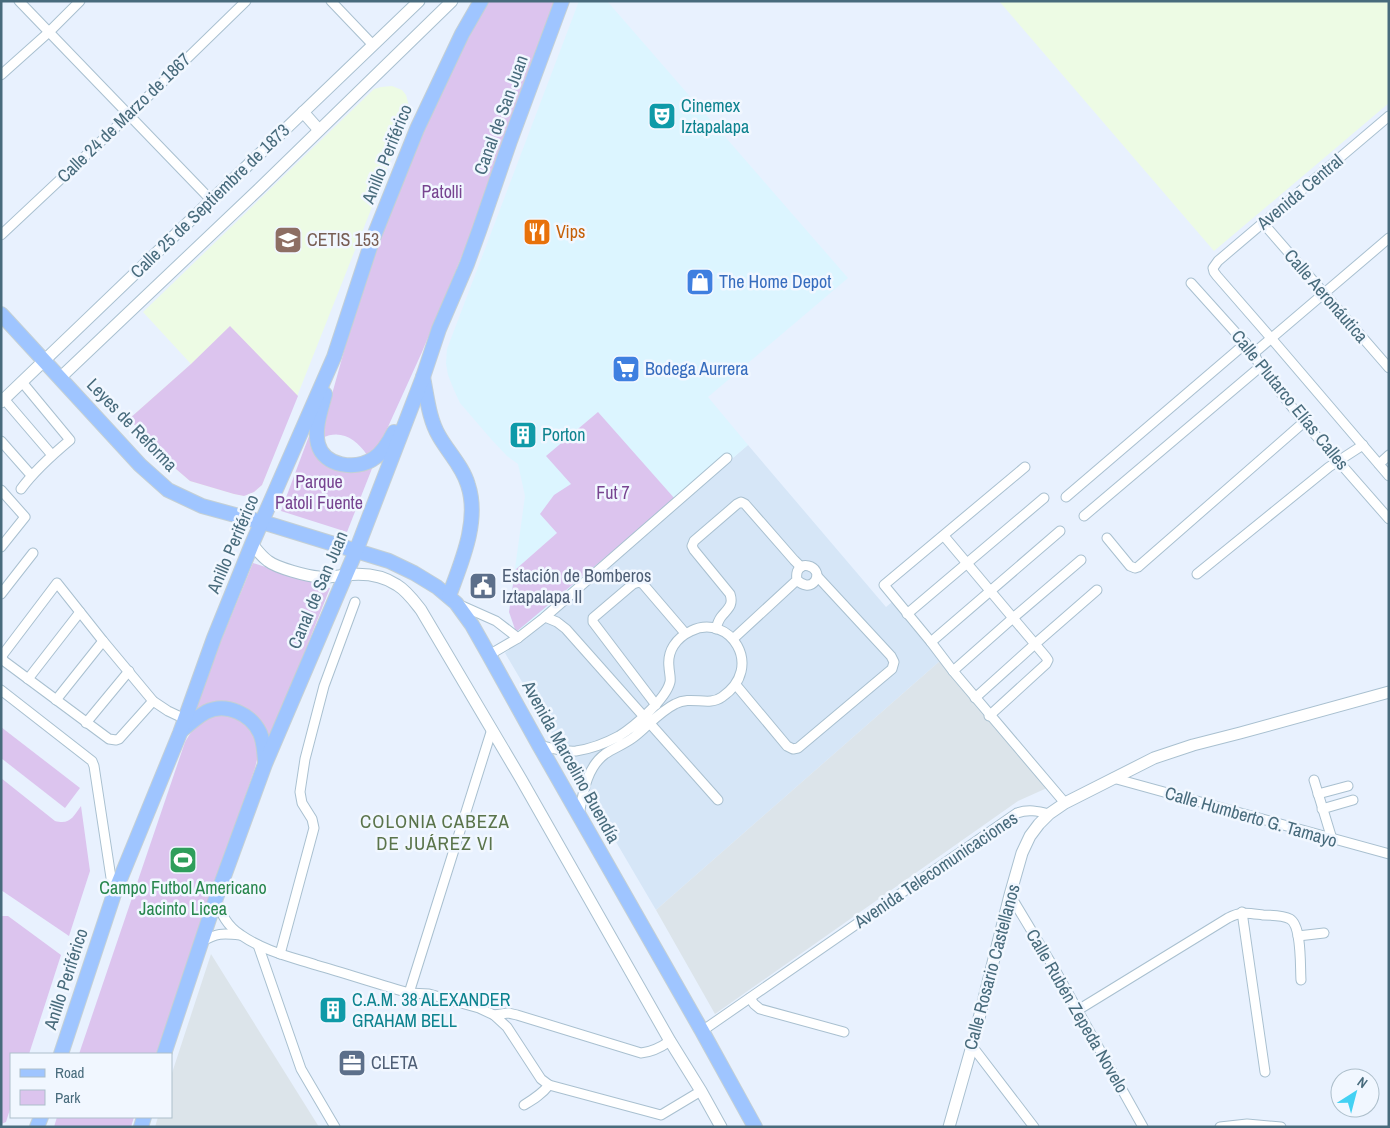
<svg xmlns="http://www.w3.org/2000/svg" width="1390" height="1128" font-family="'Archivo Narrow',sans-serif">
<rect width="100%" height="100%" fill="#e8f1fe"/>
<polygon fill="#d6e6f7" points="748,445 886,607 892,602 941,660 656,910 505,653"/>
<polygon fill="#dcf5ff" points="579,1 607,1 848,278 708,397 748,445 521,639 516,632 509,612 525,496 518,464 507,456 491,439 460,403 454,390 448,375 446,363 447,349"/>
<g fill="#dce4ea">
<polygon points="941,660 1047,788 1018,801 715,1014 656,910"/>
<polygon points="211,954 319,1127 155,1127 158,1117 171,1117 171,1076"/>
</g>
<g fill="#edfbe4">
<polygon points="999,1 1389,1 1389,103 1214,251"/>
<polygon points="392,86 402,90 406,95 409,106 408,116 262,485 254,492 244,496 234,494 190,481 176,469 129,419 191,364 143,312 374,89 381,87"/>
</g>
<g fill="#dcc4ee">
<path d="M 488,1 L 557,1 L 478,217 L 422,352 L 382,440 L 373,451 L 367,455 C 356,439 341,429 322,438 L 322,430 L 346,344 L 385,225 L 417,142 L 451,71 Z"/>
<polygon points="230,326 298,396 262,485 254,492 244,496 234,494 190,481 176,469 129,419 191,364"/>
<polygon points="598,412 675,499 516,632 509,612 515,570 557,533 540,514 554,495 571,484 546,456"/>
<polygon points="309,436 314,450 373,466 347,532 281,511"/>
<polygon points="253,563 330,588 269,742 262,724 248,709 227,702 210,705 192,711"/>
<path d="M 218,715 L 235,716 L 248,725 L 256,737 L 259,752 L 255,768 L 156,1054 L 79,1054 L 185,742 C 195,725 199,721 218,715 Z"/>
<polygon points="1,727 80,788 65,808 1,758"/>
<path d="M 1,778 L 55,821 C 70,825 73,817 81,806 L 90,871 L 69,936 L 1,890 Z"/>
<polygon points="1,916 8,916 61,955 29,1054 11,1054 11,1106 6,1122 1,1124"/>
<polygon points="57,1117 134,1117 131,1127 54,1127"/>
</g>
<g fill="none" stroke-linecap="round" stroke-linejoin="round">
<defs>
<g id="minor">
<polyline points="19,1 211,200"/>
<polyline points="331,1 373,45"/>
<polyline points="1,75 49,32 80,1"/>
<polyline points="1389,116 1218,261 1213,268 1214,272 1217,276 1271,338 1389,476"/>
<polyline points="1263,223 1389,368"/>
<polyline points="1,235 129,115 246,1"/>
<polyline points="1191,283 1254,353 1260,367 1304,422 1389,519"/>
<polyline points="1254,353 1389,238"/>
<polyline points="4,399 52,455"/>
<polyline points="1,441 31,475"/>
<polyline points="1379,464 1389,455"/>
<path d="M 21,489 C 35,470 52,455 70,440 L 22,382"/>
<polyline points="1,490 25,517 1,547"/>
<polyline points="1066,497 1246,343"/>
<polyline points="1084,516 1260,367"/>
<polyline points="944,536 1013,618 1081,560"/>
<polyline points="1107,538 1130,566 1135,568 1138,567 1304,422"/>
<polyline points="1197,574 1329,467 1363,445"/>
<polyline points="1,594 33,553"/>
<polyline points="460,605 496,621 518,638"/>
<polyline points="907,614 1044,498"/>
<polyline points="545,617 557,622 566,629 718,800"/>
<path d="M 716,629 C 717,625 718,621 721,617 C 727,609 734,606 730,594 L 694,550 L 692,546 L 694,541 L 737,504 L 741,502 L 745,504 L 794,560 L 801,567"/>
<path d="M 733,639 L 797,580 C 793,556 825,566 815,581 C 810,588 802,585 797,580"/>
<polyline points="931,642 1060,531"/>
<polyline points="489,655 518,638 545,617 727,458"/>
<polyline points="1,657 57,583 103,641 153,701 168,711 185,719"/>
<polyline points="1,657 4,661 109,739 116,740 119,739 153,701"/>
<polyline points="953,671 1065,803"/>
<polyline points="28,679 80,612"/>
<polyline points="736,685 787,746 793,749 798,748 892,669 894,662 891,656 817,576"/>
<polyline points="1,690 92,761 94,766 113,891"/>
<polyline points="975,698 1035,644 1013,618 953,671 931,642 884,585 1025,467"/>
<polyline points="56,700 103,641"/>
<polyline points="656,705 593,622 593,618 633,584 639,582 643,584 685,633"/>
<polyline points="989,716 1046,664 1048,660 1046,657 1035,644 1097,590"/>
<polyline points="86,723 129,671"/>
<path d="M 539,745 C 550,748 564,752 576,751 C 590,749 606,743 619,736 C 634,727 666,699 670,682 C 671,678 669,671 669,667 C 667,651 676,638 691,631 C 729,612 766,667 722,697 C 708,707 692,695 675,704 C 659,712 648,726 634,737 C 625,744 614,748 605,754 C 586,768 583,794 579,815"/>
<polyline points="1113,778 1389,854"/>
<polyline points="1314,780 1332,839"/>
<polyline points="1318,794 1348,786"/>
<polyline points="1322,809 1353,800"/>
<polyline points="1010,895 1054,968 1143,1127"/>
<path d="M 216,898 C 221,914 227,926 241,935 C 264,951 291,957 316,965 C 347,974 378,984 409,993 L 429,994 L 479,1008 L 494,1015 L 507,1027 L 541,1079 L 549,1085 L 661,1115 L 701,1091"/>
<polyline points="1242,912 1265,1072"/>
<polyline points="1298,936 1324,933"/>
<path d="M 201,942 C 217,933 222,933 240,935"/>
<polyline points="258,945 301,1069 335,1127"/>
<polyline points="280,954 314,828 312,819 302,803 300,792 305,759 324,686 355,602"/>
<polyline points="409,993 492,729"/>
<polyline points="750,998 754,1004 760,1009 844,1032"/>
<path d="M 1078,1010 L 1228,918 C 1241,911 1248,913 1263,915 C 1271,915 1283,915 1290,919 C 1302,926 1300,966 1301,980"/>
<path d="M 494,1015 L 508,1013 L 517,1015 L 641,1053 C 652,1052 660,1048 670,1041"/>
<path d="M 702,1031 L 1017,813 C 1028,809 1038,811 1049,814"/>
<polyline points="972,1046 1034,1127"/>
<path d="M 524,1105 C 534,1099 542,1094 549,1085"/>
<polyline points="1220,1127 1247,1124 1281,1127"/>
</g>
<g id="tertiary">
<polyline points="303,112 319,130"/>
<polyline points="61,377 260,188 452,1"/>
<polyline points="1,402 419,1"/>
<path d="M 252,544 C 257,550 261,556 268,561 C 277,568 307,576 319,577 C 328,578 337,576 346,575 C 363,573 382,575 397,585 C 407,591 414,601 421,610 L 521,779 L 670,1041 L 701,1091 L 721,1127"/>
<polyline points="949,1127 972,1046 1010,895 1022,853 1030,836 1039,824 1049,814 1065,803 1154,758 1193,745 1240,733 1389,692"/>
</g>
<g id="primary">
<polyline points="1,314 140,465 168,490 202,506 272,525 389,561 414,573 437,587 456,603 472,625 489,655 539,745 702,1031 755,1127"/>
<path d="M 423,377 C 427,397 429,419 439,436 C 448,452 463,467 468,485 C 480,521 461,563 449,596"/>
<path d="M 325,394 C 321,410 314,428 318,444 C 324,467 356,470 373,459 C 383,453 389,442 394,432"/>
<path d="M 181,731 C 189,724 197,717 206,712 C 226,702 251,714 260,733 C 264,742 264,751 265,760"/>
<polyline points="61,1054 114,894 180,733 214,638 252,544 334,357 372,241 417,129 462,34 481,1"/>
<polyline points="164,1054 216,898 265,764 356,551 423,377 439,329 467,264 479,231 510,141 562,1"/>
<polyline points="37,1127 41,1117"/>
<polyline points="141,1127 144,1117"/>
</g>
</defs>
<use href="#minor" stroke="#a9c0d0" stroke-width="11"/>
<use href="#tertiary" stroke="#a9c0d0" stroke-width="13"/>
<use href="#primary" stroke="#c4d0d5" stroke-width="16"/>
<use href="#minor" stroke="#fff" stroke-width="9"/>
<use href="#tertiary" stroke="#fff" stroke-width="11"/>
<use href="#primary" stroke="#9fc5ff" stroke-width="14"/>
</g>
<defs>
<symbol id="theatre-square" viewBox="-11 -11 22 22"><rect x="-9" y="-9" width="18" height="18" rx="4" fill="#0f9aa8" stroke="#f1f7ff"/><path d="M-5-5.5Q0-4 5-5.5V0Q5 5 0 6Q-5 5-5 0ZM-3.3-2.5H-1v1.5H-3.3ZM1-2.5H3.3v1.5H1ZM-2.8 1Q0 5.5 2.8 1Z" fill="#fff"/></symbol>
<symbol id="restaurant-square" viewBox="-11 -11 22 22"><rect x="-9" y="-9" width="18" height="18" rx="4" fill="#e8710a" stroke="#f1f7ff"/><path d="M-5-6h1v4h1v-4h1v4h1v-4h1v5L-1.5 .5V6h-2V.5L-5-1ZM5-6V6H3V1.5H1.5Q1.5-4 5-6Z" fill="#fff"/></symbol>
<symbol id="university-square" viewBox="-11 -11 22 22"><rect x="-9" y="-9" width="18" height="18" rx="4" fill="#8d6e63" stroke="#f1f7ff"/><path d="M0-5L7-2L0 1L-7-2ZM-4 1L0 2.5L4 1V4Q0 6-4 4Z" fill="#fff"/></symbol>
<symbol id="shop-square" viewBox="-11 -11 22 22"><rect x="-9" y="-9" width="18" height="18" rx="4" fill="#3f7fe0" stroke="#f1f7ff"/><path d="M-5-2.5h2.3a2.7 3.5 0 0 1 5.4 0H5L5.5 6h-11ZM-1.5-2.5h3a1.5 2.3 0 0 0-3 0Z" fill="#fff"/></symbol>
<symbol id="supermarket-square" viewBox="-11 -11 22 22"><rect x="-9" y="-9" width="18" height="18" rx="4" fill="#3f7fe0" stroke="#f1f7ff"/><path d="M-6-5.5h2.5l.6 2H6L4.5 2H-2.5L-4.4-4H-6ZM-1.5 3.2a1.3 1.3 0 1 0 .1 0ZM3 3.2a1.3 1.3 0 1 0 .1 0Z" fill="#fff"/></symbol>
<symbol id="building-square" viewBox="-11 -11 22 22"><rect x="-9" y="-9" width="18" height="18" rx="4" fill="#0f9aa8" stroke="#f1f7ff"/><path d="M-4-6H4V6H1V3H-1V6H-4ZM-2.5-4.3h1.7v1.8h-1.7ZM.8-4.3h1.7v1.8H.8ZM-2.5-1h1.7V.8h-1.7ZM.8-1h1.7V.8H.8Z" fill="#fff"/></symbol>
<symbol id="civic-square" viewBox="-11 -11 22 22"><rect x="-9" y="-9" width="18" height="18" rx="4" fill="#5c6f8a" stroke="#f1f7ff"/><path d="M-.6-6.5H3V-4.5H.6V-3L4-1V1h2V6H-6V1h2V-1L-.6-3ZM-1.2 2.5V6h2.4V2.5Z" fill="#fff"/></symbol>
<symbol id="stadium-square" viewBox="-11 -11 22 22"><rect x="-9" y="-9" width="18" height="18" rx="4" fill="#2e9e5b" stroke="#f1f7ff"/><path d="M0-5a6.5 5 0 1 0 0 10a6.5 5 0 1 0 0-10ZM-3.5-1.8h7v3.6h-7Z" fill="#fff"/></symbol>
<symbol id="office-square" viewBox="-11 -11 22 22"><rect x="-9" y="-9" width="18" height="18" rx="4" fill="#5c6f8a" stroke="#f1f7ff"/><path d="M-6-3h4V-5.5h4V-3h4V5H-6ZM-1-4.5V-3h2v-1.5ZM-6 0V1H6V0Z" fill="#fff"/></symbol>
</defs>
<g fill-rule="evenodd">
<use href="#theatre-square" x="646" y="100" width="32" height="32"/>
<use href="#restaurant-square" x="521" y="216" width="32" height="32"/>
<use href="#university-square" x="272" y="224" width="32" height="32"/>
<use href="#shop-square" x="684" y="266" width="32" height="32"/>
<use href="#supermarket-square" x="610" y="353" width="32" height="32"/>
<use href="#building-square" x="507" y="419" width="32" height="32"/>
<use href="#civic-square" x="467" y="570" width="32" height="32"/>
<use href="#stadium-square" x="167" y="844" width="32" height="32"/>
<use href="#building-square" x="317" y="994" width="32" height="32"/>
<use href="#office-square" x="336" y="1047" width="32" height="32"/>
</g>
<g text-anchor="middle" stroke-width="5" stroke-linejoin="round" paint-order="stroke">
<g font-size="18" fill="#0d838f" stroke="#f1f7ff" text-anchor="start">
<text x="681" y="112">Cinemex<tspan x="681" dy="21">Iztapalapa</tspan></text>
<text x="542" y="441">Porton</text>
<text x="352" y="1006">C.A.M. 38 ALEXANDER<tspan x="352" dy="21">GRAHAM BELL</tspan></text>
</g>
<g font-size="18" fill="#486b7c" stroke="#f1f7ff">
<text transform="translate(501 115) rotate(-70)" y="6">Canal de San Juan</text>
<text transform="translate(124 118) rotate(-44)" y="6">Calle 24 de Marzo de 1867</text>
<text transform="translate(387 154) rotate(-68)" y="6">Anillo Periférico</text>
<text transform="translate(1300 192) rotate(-40)" y="6">Avenida Central</text>
<text transform="translate(210 201) rotate(-44)" y="6">Calle 25 de Septiembre de 1873</text>
<text transform="translate(1326 296) rotate(49)" y="6">Calle Aeronáutica</text>
<text transform="translate(1290 400) rotate(51)" y="6">Calle Plutarco Elías Calles</text>
<text transform="translate(132 425) rotate(46)" y="6">Leyes de Reforma</text>
<text transform="translate(233 544) rotate(-67)" y="6">Anillo Periférico</text>
<text transform="translate(318 590) rotate(-67)" y="6">Canal de San Juan</text>
<text transform="translate(571 762) rotate(61)" y="6">Avenida Marcelino Buendía</text>
<text transform="translate(1251 817) rotate(16)" y="6">Calle Humberto G. Tamayo</text>
<text transform="translate(936 870) rotate(-34)" y="6">Avenida Telecomunicaciones</text>
<text transform="translate(992 967) rotate(-75)" y="6">Calle Rosario Castellanos</text>
<text transform="translate(66 979) rotate(-72)" y="6">Anillo Periférico</text>
<text transform="translate(1077 1011) rotate(60)" y="6">Calle Rubén Zepeda Novelo</text>
</g>
<g font-size="18" fill="#774490" stroke="#f1f7ff">
<text x="442" y="198">Patolli</text>
<text x="319" y="488">Parque<tspan x="319" dy="21">Patoli Fuente</tspan></text>
<text x="613" y="499">Fut 7</text>
</g>
<g font-size="18" fill="#c56008" stroke="#f1f7ff" text-anchor="start">
<text x="556" y="238">Vips</text>
</g>
<g font-size="18" fill="#785e54" stroke="#f1f7ff" text-anchor="start">
<text x="307" y="246">CETIS 153</text>
</g>
<g font-size="18" fill="#366cbe" stroke="#f1f7ff" text-anchor="start">
<text x="719" y="288">The Home Depot</text>
<text x="645" y="375">Bodega Aurrera</text>
</g>
<g font-size="18" fill="#4e5e75" stroke="#f1f7ff" text-anchor="start">
<text x="502" y="582">Estación de Bomberos<tspan x="502" dy="21">Iztapalapa II</tspan></text>
<text x="371" y="1069">CLETA</text>
</g>
<g font-size="18" fill="#27864d" stroke="#f1f7ff">
<text x="183" y="894">Campo Futbol Americano<tspan x="183" dy="21">Jacinto Licea</tspan></text>
</g>
<g font-size="19" letter-spacing="1" fill="#5a744b" stroke="#f1f7ff">
<text x="435" y="828">COLONIA CABEZA<tspan x="435" dy="22">DE JUÁREZ VI</tspan></text>
</g>
</g>
<rect width="1390" height="1128" fill="none" stroke="#486b7c" stroke-width="5"/>
<rect x="10" y="1053" width="162" height="65" fill="#f1f7ff" stroke="#adbfcb"/>
<rect x="20" y="1069" width="25" height="8" fill="#9fc5ff" stroke="#adbfcb"/>
<text x="55" y="1078" font-size="15" fill="#486b7c">Road</text>
<rect x="20" y="1090" width="25" height="15" fill="#dcc4ee" stroke="#adbfcb"/>
<text x="55" y="1103" font-size="15" fill="#486b7c">Park</text>
<g transform="translate(1355 1093) rotate(36)"><circle r="24" fill="#f1f7ff" stroke="#adbfcb"/>
<path d="M0-4L9 19L0 12L-9 19Z" fill="#43d1f3"/>
<text y="-8" font-size="14" font-weight="bold" text-anchor="middle" fill="#486b7c">N</text>
</g>
</svg>
